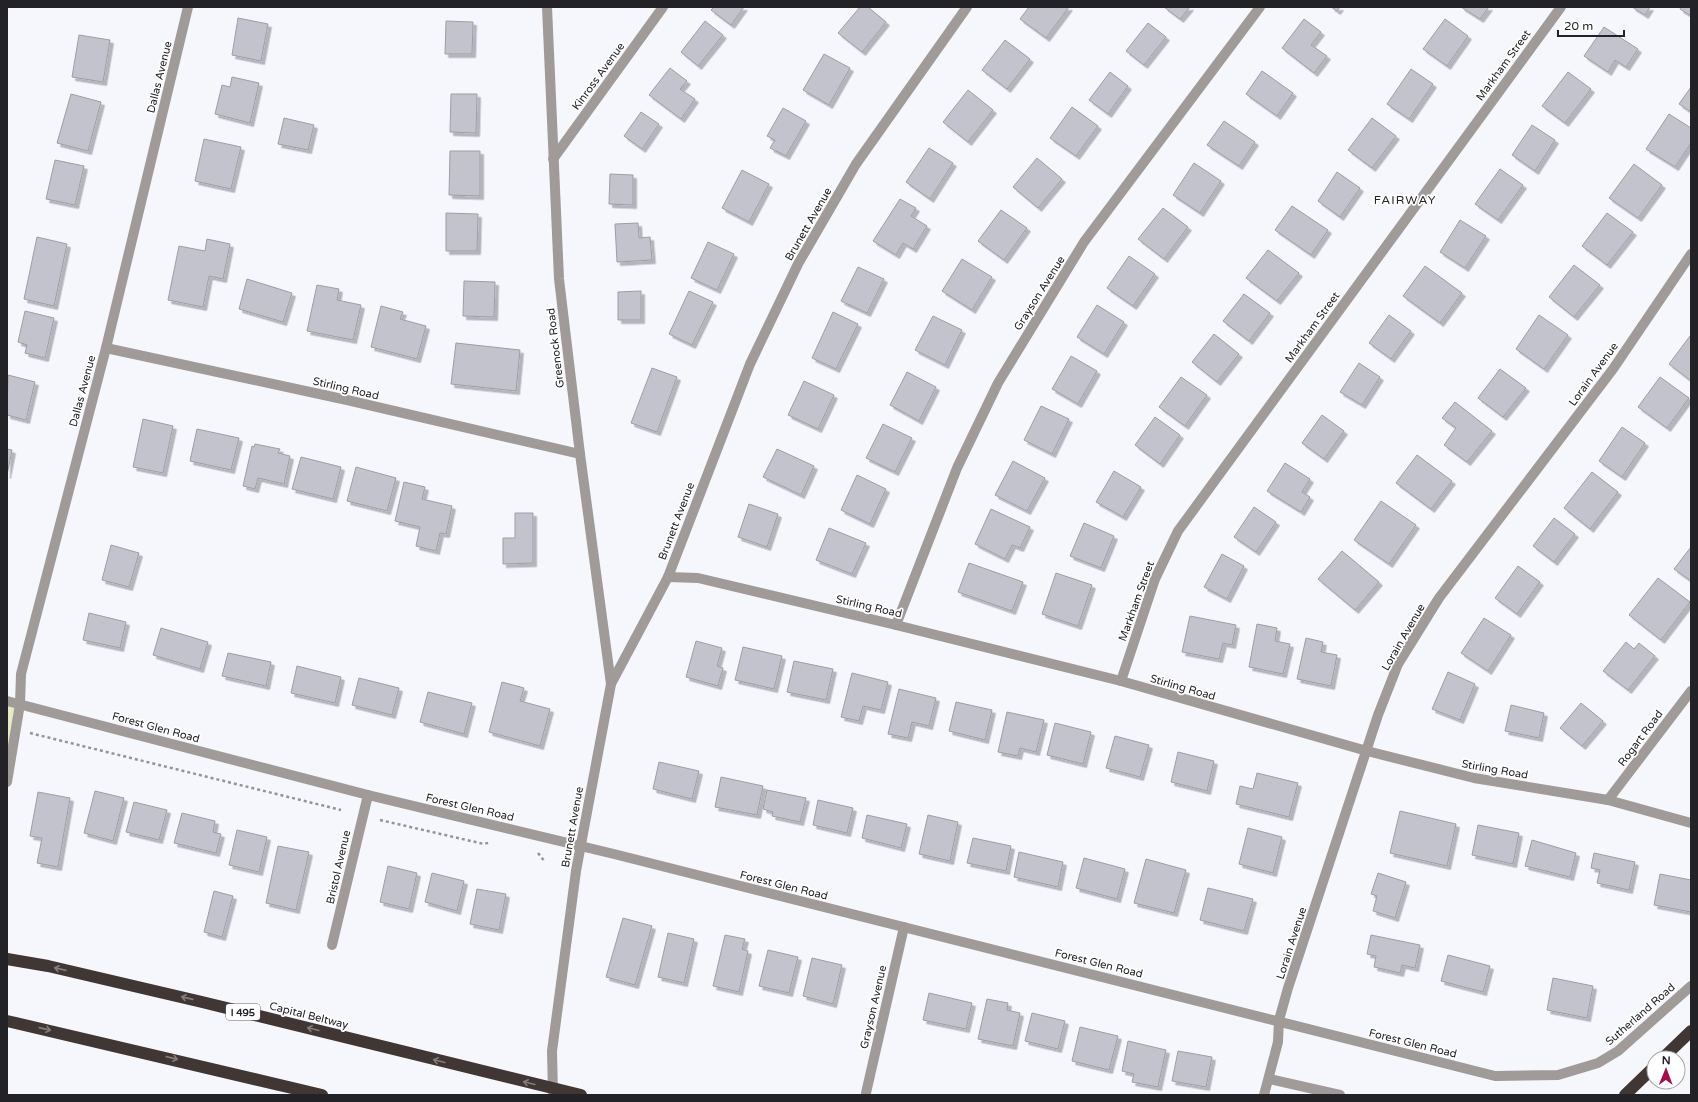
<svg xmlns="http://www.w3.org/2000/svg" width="1698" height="1102" font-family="'Varela Round',sans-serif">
<defs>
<filter id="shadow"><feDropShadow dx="3.5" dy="3.5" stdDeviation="0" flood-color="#0004"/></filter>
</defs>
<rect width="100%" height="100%" fill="#f6f7fd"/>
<polygon fill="#e5ebc5" points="7,702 19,704 7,755"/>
<g fill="#c3c3ce" stroke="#9c9da7" filter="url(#shadow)">
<polygon points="714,7 744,7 731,25 711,10"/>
<polygon points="860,7 868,7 886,22 862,52 838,33"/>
<polygon points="1029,7 1069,7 1046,38 1020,19"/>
<polygon points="1164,7 1190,7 1180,19"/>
<polygon points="1331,7 1340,7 1337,11"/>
<polygon points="1461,7 1489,7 1480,19"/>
<polygon points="1632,7 1650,7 1645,15"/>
<polygon points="1681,7 1691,7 1691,16 1680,9"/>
<polygon points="238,18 268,24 261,61 232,55"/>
<polygon points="1304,19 1321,32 1311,45 1327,56 1314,73 1282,48"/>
<polygon points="1445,19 1468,36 1447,66 1423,49"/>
<polygon points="446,21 473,22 472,54 445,54"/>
<polygon points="705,21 723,35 698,66 681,52"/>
<polygon points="1148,23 1166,37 1144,65 1126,51"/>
<polygon points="1604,27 1638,49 1626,67 1615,60 1608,72 1584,56"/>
<polygon points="79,35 110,40 103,82 72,77"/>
<polygon points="1005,40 1030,59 1007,89 982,70"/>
<polygon points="824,54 850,68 829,105 803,90"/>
<polygon points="670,68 687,81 680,89 695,99 681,119 649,95"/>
<polygon points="1411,69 1433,84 1409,119 1387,104"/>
<polygon points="1262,71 1293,93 1277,116 1246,94"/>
<polygon points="1110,72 1128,86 1108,114 1089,100"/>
<polygon points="1568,72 1591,89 1565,123 1542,106"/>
<polygon points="232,77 259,83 250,123 215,114 222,85 230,87"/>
<polygon points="1691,87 1691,112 1679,104"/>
<polygon points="968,90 993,110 968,142 943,122"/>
<polygon points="71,94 101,102 88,151 57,143"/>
<polygon points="451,94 477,94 476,133 450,132"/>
<polygon points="1072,107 1098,126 1076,156 1050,138"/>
<polygon points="783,108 806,121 786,156 770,148 775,140 767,136"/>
<polygon points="641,112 659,124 642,149 624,136"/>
<polygon points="1669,114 1691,128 1691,143 1675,167 1646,149"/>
<polygon points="284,118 314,125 308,150 278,144"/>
<polygon points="1372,118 1396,136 1372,168 1348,150"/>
<polygon points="1224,121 1255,142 1239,166 1207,145"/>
<polygon points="1532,125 1555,140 1535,171 1512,155"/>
<polygon points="204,139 241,147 231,189 195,181"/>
<polygon points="929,148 953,163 930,199 906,182"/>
<polygon points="450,151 480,151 480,196 449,195"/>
<polygon points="1037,158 1062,179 1038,208 1013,187"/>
<polygon points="55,160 84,166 75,205 46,199"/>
<polygon points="1194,163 1221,181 1200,213 1173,195"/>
<polygon points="1634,164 1662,185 1638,218 1609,198"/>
<polygon points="1500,169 1523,185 1498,220 1475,204"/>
<polygon points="742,170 769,184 749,222 722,208"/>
<polygon points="1337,172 1360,188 1340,217 1318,201"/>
<polygon points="610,174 633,175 633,205 609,204"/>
<polygon points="900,199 916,208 911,216 927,226 913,249 903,243 896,255 873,241"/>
<polygon points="1292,206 1328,230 1311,255 1275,230"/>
<polygon points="1163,208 1188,227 1164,259 1138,239"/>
<polygon points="1001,210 1027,228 1004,260 978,241"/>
<polygon points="446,213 478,214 477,251 446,251"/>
<polygon points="1607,213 1633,232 1607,265 1582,246"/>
<polygon points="1460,220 1486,236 1465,268 1440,252"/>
<polygon points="638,223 639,238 650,237 652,260 617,262 615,224"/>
<polygon points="37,237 67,244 54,306 24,299"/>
<polygon points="207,239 230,244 223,279 209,276 203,307 168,300 179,246 205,251"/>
<polygon points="708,242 734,254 717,290 691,278"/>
<polygon points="1268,250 1299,273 1277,301 1246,278"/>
<polygon points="1129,256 1155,274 1133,306 1107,288"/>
<polygon points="962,259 992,277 972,310 942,291"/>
<polygon points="1574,265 1600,285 1574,317 1549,297"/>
<polygon points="1425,266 1462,293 1440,323 1403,296"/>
<polygon points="858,267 884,279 867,313 841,301"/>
<polygon points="247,279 292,293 283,322 239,309"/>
<polygon points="464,281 495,282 494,317 463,316"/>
<polygon points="317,285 339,289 337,300 361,305 353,340 307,331"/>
<polygon points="641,291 641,320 618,320 618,292"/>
<polygon points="689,291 713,302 692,345 669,334"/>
<polygon points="1244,294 1270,313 1249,341 1223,321"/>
<polygon points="1097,305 1124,322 1104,354 1077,337"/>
<polygon points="381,306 403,312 400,319 426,326 417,359 371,347"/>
<polygon points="25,311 54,318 45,358 25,353 27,345 18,342"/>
<polygon points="833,312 858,324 836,369 812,358"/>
<polygon points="1389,315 1411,331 1391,359 1369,343"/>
<polygon points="1539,315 1568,335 1544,369 1516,349"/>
<polygon points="933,316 962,330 945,365 915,350"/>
<polygon points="1214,334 1239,354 1217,382 1192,362"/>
<polygon points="1690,336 1691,337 1691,381 1669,364"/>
<polygon points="456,343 520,350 516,391 451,384"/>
<polygon points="1071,356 1097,371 1078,404 1052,389"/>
<polygon points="1359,363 1380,377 1362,405 1340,392"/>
<polygon points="652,368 677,377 657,432 631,423"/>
<polygon points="1500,369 1526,388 1503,417 1478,398"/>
<polygon points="907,372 936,387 919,421 890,405"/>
<polygon points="8,375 35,382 26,420 7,415"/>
<polygon points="1181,377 1207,395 1185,426 1159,407"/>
<polygon points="1660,377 1689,398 1667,428 1638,407"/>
<polygon points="804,381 834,395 818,429 788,415"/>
<polygon points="1455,402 1492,431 1467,462 1444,445 1456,428 1442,418"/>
<polygon points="1041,406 1069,419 1052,454 1024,440"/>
<polygon points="1322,415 1344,431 1324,459 1302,443"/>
<polygon points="1155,417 1180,435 1160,464 1135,445"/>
<polygon points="143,419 173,426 163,473 133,467"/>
<polygon points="883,424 912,438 895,472 866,458"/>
<polygon points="1622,427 1645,443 1622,477 1599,461"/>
<polygon points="197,429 239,438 231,470 190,461"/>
<polygon points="255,444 280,449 278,453 290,456 284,484 258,478 255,489 243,486 252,446 254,447"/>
<polygon points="7,449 12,450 7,475"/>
<polygon points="777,449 814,466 801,495 763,477"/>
<polygon points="1417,455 1452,481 1431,509 1396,483"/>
<polygon points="301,457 341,467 333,499 292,489"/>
<polygon points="1013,461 1045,478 1027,511 995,495"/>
<polygon points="1285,463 1310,479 1302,492 1310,497 1301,512 1267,491"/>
<polygon points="356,467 396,478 387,511 347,501"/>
<polygon points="1114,471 1141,487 1123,517 1096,502"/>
<polygon points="1592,472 1618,492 1590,529 1564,508"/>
<polygon points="857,475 886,489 870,524 841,510"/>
<polygon points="404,482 425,487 422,499 452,506 446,534 440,533 436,551 416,546 420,527 395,521"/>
<polygon points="1381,501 1416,525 1389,564 1354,540"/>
<polygon points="749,504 778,514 767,547 738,537"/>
<polygon points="1254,507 1276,522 1256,552 1234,537"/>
<polygon points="991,509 1030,527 1020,548 1012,545 1005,559 975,544"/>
<polygon points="515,513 533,513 533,563 503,564 503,538 515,538"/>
<polygon points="1554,518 1575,534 1554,562 1533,546"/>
<polygon points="1084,523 1114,536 1101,568 1070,556"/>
<polygon points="829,528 866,543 852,574 816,560"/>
<polygon points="111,545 139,553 129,587 102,580"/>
<polygon points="1691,547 1691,581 1674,569"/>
<polygon points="1342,551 1379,582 1355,610 1318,579"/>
<polygon points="1222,554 1244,566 1227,599 1204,587"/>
<polygon points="969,563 1023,582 1012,611 958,592"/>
<polygon points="1518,566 1540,582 1517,614 1495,598"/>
<polygon points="1056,573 1092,585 1078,626 1042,614"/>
<polygon points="1658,578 1690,602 1661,640 1629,615"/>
<polygon points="89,613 126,622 120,648 83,640"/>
<polygon points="1190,616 1236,625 1232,645 1223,643 1219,659 1182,652"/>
<polygon points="1484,618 1511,635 1488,671 1461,653"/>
<polygon points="1257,624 1277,628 1275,641 1290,644 1283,674 1249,667"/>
<polygon points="161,628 208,642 200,669 153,655"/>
<polygon points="1306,638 1323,642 1321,652 1337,655 1331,686 1297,679"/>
<polygon points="696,641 722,648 717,666 723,668 718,686 686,677"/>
<polygon points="1626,642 1634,649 1639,643 1655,656 1628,690 1603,671"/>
<polygon points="743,647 782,656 774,689 735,680"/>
<polygon points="228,653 271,662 266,686 222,676"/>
<polygon points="794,661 833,669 826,700 787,692"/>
<polygon points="297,666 341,677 335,703 291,693"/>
<polygon points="1448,672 1475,684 1460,720 1432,709"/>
<polygon points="852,673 888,682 881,710 863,706 859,721 841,717"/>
<polygon points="359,678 399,688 392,715 352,705"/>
<polygon points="502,682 524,688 520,701 550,709 540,746 489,732"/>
<polygon points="899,689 936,698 929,726 912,722 908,738 888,734"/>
<polygon points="428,692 472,703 464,734 420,722"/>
<polygon points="956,702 992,710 985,740 949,731"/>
<polygon points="1581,703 1603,721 1582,746 1560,728"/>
<polygon points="1511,705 1544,713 1539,738 1505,731"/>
<polygon points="1007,712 1044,720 1036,752 1020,748 1018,756 998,752"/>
<polygon points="1055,723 1091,732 1083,764 1047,755"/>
<polygon points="1115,736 1149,745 1140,777 1106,768"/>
<polygon points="1178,752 1214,761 1207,791 1171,782"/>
<polygon points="659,762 699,771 692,799 653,789"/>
<polygon points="1257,773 1298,783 1289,817 1236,804 1240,786 1253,789"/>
<polygon points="721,777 763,786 757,815 715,807"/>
<polygon points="767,790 806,798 800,822 772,816 773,812 763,809"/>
<polygon points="95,791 124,798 113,841 84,833"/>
<polygon points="38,792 70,798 58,867 37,863 42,838 30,836"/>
<polygon points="818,800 853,808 847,833 813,825"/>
<polygon points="134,802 167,810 159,840 126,832"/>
<polygon points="1400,811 1456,824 1447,866 1390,853"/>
<polygon points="182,813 215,821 213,832 221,834 216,853 174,843"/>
<polygon points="867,815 907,824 901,848 862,838"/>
<polygon points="928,815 958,822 950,861 919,854"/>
<polygon points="1478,825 1519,833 1513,864 1472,855"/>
<polygon points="1248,828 1282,837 1273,873 1239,864"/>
<polygon points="237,830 267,837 259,872 229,865"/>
<polygon points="973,838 1011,846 1006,871 967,863"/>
<polygon points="1532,840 1576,853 1570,877 1525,866"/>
<polygon points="278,846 309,852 296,910 266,903"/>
<polygon points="1019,852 1063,862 1058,887 1014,877"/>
<polygon points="1594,853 1635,862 1629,890 1597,883 1600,870 1591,868"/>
<polygon points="1084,858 1125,869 1117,899 1076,888"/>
<polygon points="1146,859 1186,870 1174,913 1134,903"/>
<polygon points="388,866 417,873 409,909 380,902"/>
<polygon points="432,873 464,881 457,911 425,902"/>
<polygon points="1378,873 1406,882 1395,918 1373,911 1377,896 1371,894"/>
<polygon points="1660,874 1691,880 1691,912 1654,905"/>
<polygon points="1208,888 1253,899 1244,931 1200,920"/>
<polygon points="477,889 506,894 499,930 470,924"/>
<polygon points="214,891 233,896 222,937 204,932"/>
<polygon points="623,918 652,926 635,985 606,977"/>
<polygon points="668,933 694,939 684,983 658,977"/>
<polygon points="725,935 745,939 742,949 748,951 739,992 713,986"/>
<polygon points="1371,935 1420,945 1415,968 1402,965 1400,973 1374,967 1376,956 1367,954"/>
<polygon points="768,950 798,957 789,993 759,986"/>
<polygon points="1448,955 1490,966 1483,992 1441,981"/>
<polygon points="812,958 842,965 833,1004 803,996"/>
<polygon points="1553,978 1593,986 1587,1018 1547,1010"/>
<polygon points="929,993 972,1003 966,1029 923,1020"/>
<polygon points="987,999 1008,1003 1007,1010 1020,1013 1013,1046 978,1039"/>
<polygon points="1032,1013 1065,1021 1058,1049 1025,1041"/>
<polygon points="1080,1027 1118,1036 1109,1070 1072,1061"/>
<polygon points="1128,1041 1166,1050 1158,1087 1132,1082 1134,1074 1122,1071"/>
<polygon points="1178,1051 1212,1057 1206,1087 1172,1081"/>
</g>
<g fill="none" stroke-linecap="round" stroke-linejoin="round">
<g stroke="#939499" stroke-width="2.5" stroke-dasharray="3 3" stroke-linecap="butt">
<polyline points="30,733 341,810"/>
<polyline points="380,820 484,844 491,842"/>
<polyline points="538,853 545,862"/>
</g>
<g stroke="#a09a99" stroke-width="10">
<polyline points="547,7 559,279 580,454 611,684"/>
<polyline points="553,159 663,7"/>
<polyline points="106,348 347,400 580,454"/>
<polyline points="668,577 698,578 896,625 1121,681 1367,751 1474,778 1608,800 1691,823"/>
<polyline points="896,625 957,468 998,383 1084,242 1260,7"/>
<polyline points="1121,681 1155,579 1178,531 1561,7"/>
<polyline points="7,701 368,795 614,854 1495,1076 1558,1075 1598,1063 1618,1051 1691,986"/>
<polyline points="7,782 20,704 21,674 106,348 188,7"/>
<polyline points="1608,800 1691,691"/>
<polyline points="332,945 368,795"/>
<polyline points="1269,1079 1340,1095"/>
<polyline points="866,1093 904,927"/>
<polyline points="553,1095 552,1051 576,871 611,684 668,577 750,364 798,264 856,164 967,7"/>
<polyline points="1264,1095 1278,1042 1279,1020 1288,988 1378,715 1398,664 1439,598 1613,369 1691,254"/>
</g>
<g stroke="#403634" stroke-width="12">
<polyline points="7,959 48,966 202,1002 581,1095"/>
<polyline points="7,1021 322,1095"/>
<polyline points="1663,1058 1691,1031"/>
<polyline points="1625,1095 1654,1067"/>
</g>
</g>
<defs><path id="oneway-shaft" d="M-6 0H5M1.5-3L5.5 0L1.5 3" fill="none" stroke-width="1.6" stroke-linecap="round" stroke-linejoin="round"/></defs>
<g stroke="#837c7b">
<use href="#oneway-shaft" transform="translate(60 969) rotate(-167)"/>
<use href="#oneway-shaft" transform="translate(187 998) rotate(-167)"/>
<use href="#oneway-shaft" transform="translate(45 1029) rotate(13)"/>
<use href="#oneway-shaft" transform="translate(313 1029) rotate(-166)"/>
<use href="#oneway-shaft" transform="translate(172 1058) rotate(13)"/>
<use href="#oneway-shaft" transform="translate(439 1061) rotate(-166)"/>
<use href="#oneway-shaft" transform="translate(529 1083) rotate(-166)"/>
</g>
<g text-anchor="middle" stroke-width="3.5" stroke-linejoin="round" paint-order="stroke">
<rect fill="#fff" stroke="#656568" stroke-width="1" x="226" y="1004" width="34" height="16" rx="3"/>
<g font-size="10" font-weight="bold" fill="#232327">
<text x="243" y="1016">I 495</text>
</g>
<g font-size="11" fill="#232327" stroke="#fff">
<text transform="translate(1503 65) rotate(-54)" y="4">Markham Street</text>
<text transform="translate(598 76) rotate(-54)" y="4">Kinross Avenue</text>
<text transform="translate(159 77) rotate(-76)" y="4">Dallas Avenue</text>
<text transform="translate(808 224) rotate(-60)" y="4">Brunett Avenue</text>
<text transform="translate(1039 293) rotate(-58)" y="4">Grayson Avenue</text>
<text transform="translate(1312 327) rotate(-54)" y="4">Markham Street</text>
<text transform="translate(555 348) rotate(-97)" y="4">Greenock Road</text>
<text transform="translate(1593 374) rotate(-54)" y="4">Lorain Avenue</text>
<text transform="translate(346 388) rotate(13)" y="4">Stirling Road</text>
<text transform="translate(82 391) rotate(-75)" y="4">Dallas Avenue</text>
<text transform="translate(676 521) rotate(-69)" y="4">Brunett Avenue</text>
<text transform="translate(1136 601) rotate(-70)" y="4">Markham Street</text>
<text transform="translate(869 606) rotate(13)" y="4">Stirling Road</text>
<text transform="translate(1403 637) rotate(-60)" y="4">Lorain Avenue</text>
<text transform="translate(1183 687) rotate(16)" y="4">Stirling Road</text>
<text transform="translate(156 727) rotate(15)" y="4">Forest Glen Road</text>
<text transform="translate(1640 738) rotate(-53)" y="4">Rogart Road</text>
<text transform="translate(1495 769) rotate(10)" y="4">Stirling Road</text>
<text transform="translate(470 807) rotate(13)" y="4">Forest Glen Road</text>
<text transform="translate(572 827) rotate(-80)" y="4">Brunett Avenue</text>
<text transform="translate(338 867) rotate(-77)" y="4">Bristol Avenue</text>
<text transform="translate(784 885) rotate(14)" y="4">Forest Glen Road</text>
<text transform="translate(1291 943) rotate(-72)" y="4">Lorain Avenue</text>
<text transform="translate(1099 963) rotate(14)" y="4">Forest Glen Road</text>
<text transform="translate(873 1007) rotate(-77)" y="4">Grayson Avenue</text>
<text transform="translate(1640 1014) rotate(-41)" y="4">Sutherland Road</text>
<text transform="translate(309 1015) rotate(14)" y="4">Capital Beltway</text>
<text transform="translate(1413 1043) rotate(14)" y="4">Forest Glen Road</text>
</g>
<g font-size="12" letter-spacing="1" fill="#232327" stroke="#fff">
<text x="1405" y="204">FAIRWAY</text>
</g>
</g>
<rect width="1698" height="1102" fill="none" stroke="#232327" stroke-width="16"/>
<g transform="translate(1666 1070) rotate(1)"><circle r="19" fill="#ffffff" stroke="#a7a7a9"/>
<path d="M0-3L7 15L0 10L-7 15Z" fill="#a20c4d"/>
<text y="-6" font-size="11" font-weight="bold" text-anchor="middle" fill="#232327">N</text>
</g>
<path d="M1558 30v6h66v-6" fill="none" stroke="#232327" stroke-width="2"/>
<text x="1564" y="30" font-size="12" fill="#232327" stroke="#ffffff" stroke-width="3" paint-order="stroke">20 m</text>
</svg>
